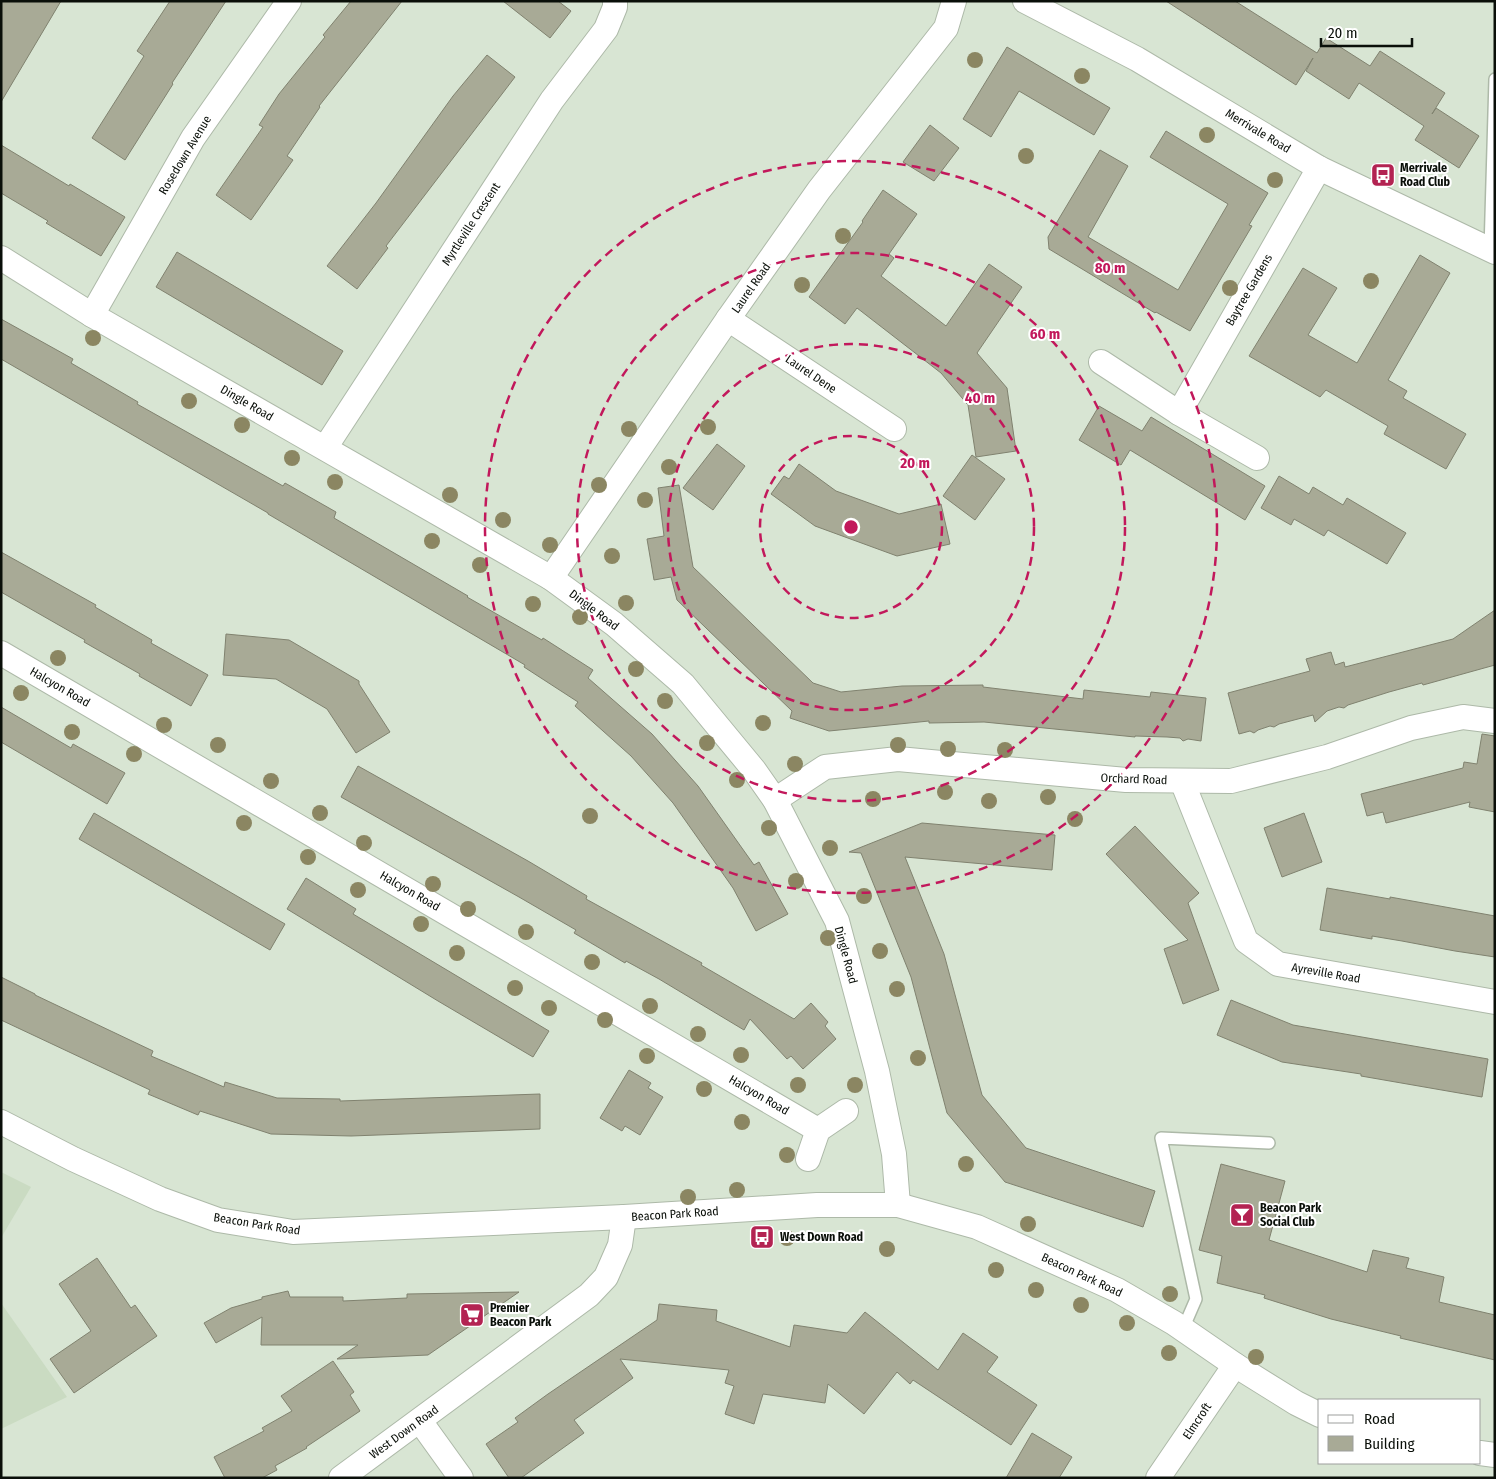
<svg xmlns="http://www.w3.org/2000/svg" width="1496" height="1479" font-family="'Fira Sans Condensed',sans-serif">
<rect width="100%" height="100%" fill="#d8e5d3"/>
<g fill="#cadbc2">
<polygon points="1,1172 31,1187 1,1238"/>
<polygon points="1,1303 67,1397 1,1429"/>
</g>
<g fill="#a8aa96" stroke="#80826f">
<polygon points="1,1 61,1 1,102"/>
<polygon points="170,1 226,1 172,83 173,84 125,160 92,138 144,56 137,51"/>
<polygon points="351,1 402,1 319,106 320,107 287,156 293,160 251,220 216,195 263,127 259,125 279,94 325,37 323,35"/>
<polygon points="503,1 558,1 571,11 550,38"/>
<polygon points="1166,1 1235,1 1317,53 1326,38 1370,66 1380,51 1445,93 1432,114 1436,108 1479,136 1459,168 1415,140 1424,126 1359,83 1349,99 1306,71 1313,58 1296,85"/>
<polygon points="1007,47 1110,108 1094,135 1019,91 991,137 963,119"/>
<polygon points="487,55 515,77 386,246 388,248 357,289 327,266 376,203 453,96"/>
<polygon points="930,125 959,148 934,181 903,162"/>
<polygon points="1166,131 1268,193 1249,225 1252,226 1190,331 1156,312 1155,313 1049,249 1048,237 1100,150 1128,166 1088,237 1178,290 1228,204 1150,157"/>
<polygon points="1,145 69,186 70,184 125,217 101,256 46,223 48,221 1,193"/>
<polygon points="883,190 917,214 889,254 894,258 881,276 946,326 989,264 1022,287 977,353 1007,388 1016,451 976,457 968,405 941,373 857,308 845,324 809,297 863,222 862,221"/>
<polygon points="177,252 343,351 322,385 156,287"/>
<polygon points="1420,255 1450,273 1388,380 1407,391 1403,398 1466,434 1446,469 1384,434 1388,426 1326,390 1320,397 1249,356 1303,268 1337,288 1308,335 1357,363"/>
<polygon points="1,319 73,359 71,363 138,402 137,404 283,486 285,483 336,512 334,518 468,596 467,597 542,640 543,638 593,670 588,678 652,734 698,786 754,865 759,862 788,914 756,931 733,888 673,803 631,756 575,706 578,702 524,667 525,665 268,514 268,513 1,359"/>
<polygon points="1099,406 1142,431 1151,417 1265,486 1245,520 1130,450 1121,465 1079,440"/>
<polygon points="717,444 745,466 713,510 683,488"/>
<polygon points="972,455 1005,479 975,520 943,496"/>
<polygon points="799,464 836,491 899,514 941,504 950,544 897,556 815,526 771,494 784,476 789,479"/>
<polygon points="1279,476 1309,494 1313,487 1343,505 1347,498 1406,533 1387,564 1328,530 1324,536 1294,519 1291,525 1261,508"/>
<polygon points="679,485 693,567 813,683 841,692 902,686 983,685 983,687 1083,699 1084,690 1150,697 1151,692 1206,698 1201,741 1188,739 1183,741 1180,738 1167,737 1135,736 1135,737 984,722 929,723 929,721 829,731 790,718 792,711 677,600 671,577 654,580 647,539 664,536 658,488"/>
<polygon points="1,552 96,605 95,607 152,640 151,643 208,675 191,706 139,676 140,674 84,642 85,640 1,592"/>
<polygon points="1495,610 1495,665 1423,685 1422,683 1389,692 1348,705 1344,708 1339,707 1327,711 1315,722 1313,715 1279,724 1274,727 1270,726 1258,730 1254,733 1250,731 1239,734 1228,693 1310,671 1306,659 1331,652 1335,665 1344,662 1345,667 1453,639"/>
<polygon points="226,634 289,640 359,681 359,684 390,732 356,753 327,709 276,679 223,675"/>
<polygon points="1,707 71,748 73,744 125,773 107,804 1,742"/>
<polygon points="1482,734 1495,736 1495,812 1469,807 1470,802 1386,823 1383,812 1367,816 1361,794 1463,768 1464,762 1477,764"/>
<polygon points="358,766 528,861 587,896 586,899 702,963 701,965 794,1019 811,1003 828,1022 825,1026 836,1039 803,1069 791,1056 787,1059 750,1019 744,1030 659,979 626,961 625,963 574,933 576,930 519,897 341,797"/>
<polygon points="94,813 285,924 270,950 79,839"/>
<polygon points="1304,813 1322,862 1282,877 1264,828"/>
<polygon points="922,823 1055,835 1052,870 905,857 944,954 982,1095 1026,1148 1155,1191 1143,1227 1005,1182 947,1113 911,977 861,853 849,852"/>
<polygon points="1135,826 1199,893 1188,903 1219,990 1183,1004 1164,949 1188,940 1106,854"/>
<polygon points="306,878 356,909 353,914 549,1031 533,1057 438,1001 287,909"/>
<polygon points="1327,888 1390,899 1390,897 1495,916 1495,957 1455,951 1402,941 1372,936 1372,939 1320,930"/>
<polygon points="1,977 35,994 35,995 153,1051 151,1056 224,1087 225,1082 277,1098 340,1099 340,1101 540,1094 540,1129 351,1136 271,1134 200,1111 198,1115 148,1094 150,1090 1,1020"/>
<polygon points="1231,1000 1293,1025 1488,1059 1482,1097 1361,1076 1361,1074 1282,1062 1217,1035"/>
<polygon points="629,1070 651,1083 648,1088 663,1097 640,1135 625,1126 622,1131 600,1118"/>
<polygon points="1221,1164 1285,1181 1269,1240 1367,1272 1373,1250 1409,1258 1406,1268 1444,1277 1439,1302 1495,1315 1495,1360 1400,1338 1401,1336 1331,1319 1264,1298 1265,1295 1217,1283 1222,1256 1199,1250"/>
<polygon points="97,1258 131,1308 135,1305 157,1336 74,1393 50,1359 91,1331 59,1284"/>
<polygon points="288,1291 290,1297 343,1297 343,1301 407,1298 407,1294 519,1292 428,1355 337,1359 358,1345 261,1345 262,1317 216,1343 204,1323 231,1308 262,1299 262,1297"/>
<polygon points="659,1304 717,1310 716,1321 790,1347 794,1325 847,1333 865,1312 938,1370 963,1333 998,1357 987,1372 1037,1405 1011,1445 913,1380 910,1384 897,1372 864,1414 828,1384 825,1403 763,1394 754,1424 725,1414 734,1386 725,1383 729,1370 620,1359 633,1378 574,1420 584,1433 521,1478 509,1478 486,1444 518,1422 515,1418 548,1394 657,1320"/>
<polygon points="333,1361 354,1392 350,1395 360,1411 306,1447 307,1448 275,1466 277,1470 262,1478 225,1478 214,1457 264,1431 262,1428 292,1411 281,1396"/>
<polygon points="1032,1433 1072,1457 1059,1478 1006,1478"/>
</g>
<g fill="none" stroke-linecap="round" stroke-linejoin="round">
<defs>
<g id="lane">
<polyline points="1490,250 1495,79"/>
<polyline points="1183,1329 1196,1299 1161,1138 1269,1143"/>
</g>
<g id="street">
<polyline points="1025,1 1137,59 1319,168 1495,252"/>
<polyline points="1,258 92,315 551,578 614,624 683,684 754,770 775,800 837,921 877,1071 894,1154 898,1205"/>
<polyline points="92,315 193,138 289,1"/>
<polyline points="728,319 894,429"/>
<polyline points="1101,362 1179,413 1257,458"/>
<polyline points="1179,413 1319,168"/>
<polyline points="325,448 552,100 606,29 615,7 615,1"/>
<polyline points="551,578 728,319 819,190 946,28 954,1"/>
<polyline points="1,653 818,1130"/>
<polyline points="1182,781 1246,941 1278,964 1495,1002"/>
<polyline points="775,800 825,767 898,759 1126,780 1231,781 1327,757 1411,728 1463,717 1495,721"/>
<polyline points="1,1122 73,1159 160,1199 218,1220 293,1232 624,1217 817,1205 898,1205 977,1227 1117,1290 1174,1323 1235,1365 1296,1403 1320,1415"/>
<polyline points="808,1159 818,1130 846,1111"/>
<polyline points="420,1421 461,1478"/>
<polyline points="1480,1453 1495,1455"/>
<polyline points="341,1478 589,1295 606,1277 620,1245 624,1217"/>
<polyline points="1158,1478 1235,1365"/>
</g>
</defs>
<use href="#lane" stroke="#adb9a8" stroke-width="14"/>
<use href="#street" stroke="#adb9a8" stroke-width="26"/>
<use href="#lane" stroke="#fff" stroke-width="11"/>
<use href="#street" stroke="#fff" stroke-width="24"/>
</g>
<g fill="#8b8662">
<circle cx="975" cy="60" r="8"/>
<circle cx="1082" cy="76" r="8"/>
<circle cx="1207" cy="135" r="8"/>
<circle cx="1026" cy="156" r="8"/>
<circle cx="1275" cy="180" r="8"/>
<circle cx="843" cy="236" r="8"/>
<circle cx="1371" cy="281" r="8"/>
<circle cx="802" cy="285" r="8"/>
<circle cx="1230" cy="288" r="8"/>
<circle cx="93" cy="338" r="8"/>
<circle cx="189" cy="401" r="8"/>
<circle cx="242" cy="425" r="8"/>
<circle cx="708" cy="427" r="8"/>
<circle cx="629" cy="429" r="8"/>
<circle cx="292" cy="458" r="8"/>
<circle cx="669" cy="467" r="8"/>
<circle cx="335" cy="482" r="8"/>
<circle cx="599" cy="485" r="8"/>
<circle cx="450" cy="495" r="8"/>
<circle cx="645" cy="500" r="8"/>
<circle cx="503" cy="520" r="8"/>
<circle cx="432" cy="541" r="8"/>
<circle cx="550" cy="545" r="8"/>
<circle cx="612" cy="556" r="8"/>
<circle cx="480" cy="565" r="8"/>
<circle cx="626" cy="603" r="8"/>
<circle cx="533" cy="604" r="8"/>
<circle cx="580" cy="617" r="8"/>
<circle cx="58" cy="658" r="8"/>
<circle cx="636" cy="669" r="8"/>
<circle cx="21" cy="693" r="8"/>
<circle cx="665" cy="701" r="8"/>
<circle cx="763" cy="723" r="8"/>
<circle cx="164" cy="725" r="8"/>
<circle cx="72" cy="732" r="8"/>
<circle cx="707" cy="743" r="8"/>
<circle cx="218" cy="745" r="8"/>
<circle cx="898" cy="745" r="8"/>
<circle cx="948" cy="749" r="8"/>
<circle cx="1005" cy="750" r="8"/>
<circle cx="134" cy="754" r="8"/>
<circle cx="795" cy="764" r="8"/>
<circle cx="737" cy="780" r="8"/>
<circle cx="271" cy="781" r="8"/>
<circle cx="945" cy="792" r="8"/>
<circle cx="1048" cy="797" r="8"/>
<circle cx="873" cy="799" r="8"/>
<circle cx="989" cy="801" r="8"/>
<circle cx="320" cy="813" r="8"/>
<circle cx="590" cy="816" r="8"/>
<circle cx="1075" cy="819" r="8"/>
<circle cx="244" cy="823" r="8"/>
<circle cx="769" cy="828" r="8"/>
<circle cx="364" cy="843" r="8"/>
<circle cx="830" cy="848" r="8"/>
<circle cx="308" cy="857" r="8"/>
<circle cx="796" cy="881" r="8"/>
<circle cx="433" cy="884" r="8"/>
<circle cx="358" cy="890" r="8"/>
<circle cx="864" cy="896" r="8"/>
<circle cx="468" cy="909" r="8"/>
<circle cx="421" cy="924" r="8"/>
<circle cx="526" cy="932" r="8"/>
<circle cx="828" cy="938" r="8"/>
<circle cx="880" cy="951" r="8"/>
<circle cx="457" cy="953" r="8"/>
<circle cx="592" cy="962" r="8"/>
<circle cx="515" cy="988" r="8"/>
<circle cx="897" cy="989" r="8"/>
<circle cx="650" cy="1006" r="8"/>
<circle cx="549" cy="1008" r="8"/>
<circle cx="605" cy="1020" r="8"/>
<circle cx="698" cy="1034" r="8"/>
<circle cx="741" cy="1055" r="8"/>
<circle cx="647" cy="1056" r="8"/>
<circle cx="918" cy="1058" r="8"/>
<circle cx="798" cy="1085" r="8"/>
<circle cx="855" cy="1085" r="8"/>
<circle cx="704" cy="1089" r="8"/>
<circle cx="742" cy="1122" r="8"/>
<circle cx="787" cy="1155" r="8"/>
<circle cx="966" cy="1164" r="8"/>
<circle cx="737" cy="1190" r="8"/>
<circle cx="688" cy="1197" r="8"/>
<circle cx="1028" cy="1224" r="8"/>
<circle cx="787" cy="1238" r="8"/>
<circle cx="887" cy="1249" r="8"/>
<circle cx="996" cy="1270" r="8"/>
<circle cx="1036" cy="1290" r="8"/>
<circle cx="1170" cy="1294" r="8"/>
<circle cx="1081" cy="1305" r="8"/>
<circle cx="1127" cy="1323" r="8"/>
<circle cx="1169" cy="1353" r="8"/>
<circle cx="1256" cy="1357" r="8"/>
</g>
<g fill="none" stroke="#c2185b" stroke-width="2.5" stroke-dasharray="9 6">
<circle cx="851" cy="527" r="91"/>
<circle cx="851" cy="527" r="183"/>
<circle cx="851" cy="527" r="274"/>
<circle cx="851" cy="527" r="366"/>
</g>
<defs>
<symbol id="bus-square" viewBox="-11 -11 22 22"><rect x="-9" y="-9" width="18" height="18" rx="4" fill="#b32352" stroke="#fff"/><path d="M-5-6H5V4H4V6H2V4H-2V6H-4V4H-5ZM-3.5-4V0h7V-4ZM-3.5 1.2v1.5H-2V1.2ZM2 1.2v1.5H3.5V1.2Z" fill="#fff"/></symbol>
<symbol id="bar-square" viewBox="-11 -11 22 22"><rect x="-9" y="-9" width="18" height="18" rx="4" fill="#b32352" stroke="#fff"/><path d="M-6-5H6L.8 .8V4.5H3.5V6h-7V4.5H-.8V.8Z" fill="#fff"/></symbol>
<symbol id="supermarket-square" viewBox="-11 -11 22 22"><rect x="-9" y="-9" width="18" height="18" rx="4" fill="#b32352" stroke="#fff"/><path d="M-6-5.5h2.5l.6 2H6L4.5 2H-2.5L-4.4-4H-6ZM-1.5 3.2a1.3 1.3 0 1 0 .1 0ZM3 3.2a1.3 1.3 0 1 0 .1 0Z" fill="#fff"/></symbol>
</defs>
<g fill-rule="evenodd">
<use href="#bus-square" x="1369" y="161" width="28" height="28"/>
<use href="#bar-square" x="1228" y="1201" width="28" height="28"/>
<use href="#bus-square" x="748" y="1223" width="28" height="28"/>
<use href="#supermarket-square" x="458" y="1301" width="28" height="28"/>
</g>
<g text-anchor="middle" stroke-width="4" stroke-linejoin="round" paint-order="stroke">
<g font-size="12" fill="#0a0f09" stroke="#fff">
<text transform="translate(1258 131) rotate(31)" y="4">Merrivale Road</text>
<text transform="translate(185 155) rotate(-59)" y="4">Rosedown Avenue</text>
<text transform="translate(471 224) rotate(-57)" y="4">Myrtleville Crescent</text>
<text transform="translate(751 288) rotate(-55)" y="4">Laurel Road</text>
<text transform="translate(1249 290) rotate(-60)" y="4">Baytree Gardens</text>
<text transform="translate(811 374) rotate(34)" y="4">Laurel Dene</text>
<text transform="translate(247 403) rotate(30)" y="4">Dingle Road</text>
<text transform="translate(594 610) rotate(37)" y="4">Dingle Road</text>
<text transform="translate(60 687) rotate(30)" y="4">Halcyon Road</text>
<text transform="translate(1134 779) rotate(2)" y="4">Orchard Road</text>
<text transform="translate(410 891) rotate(30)" y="4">Halcyon Road</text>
<text transform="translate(846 955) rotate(75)" y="4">Dingle Road</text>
<text transform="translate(1326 973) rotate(10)" y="4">Ayreville Road</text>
<text transform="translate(759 1095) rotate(30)" y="4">Halcyon Road</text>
<text transform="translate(675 1214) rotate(-4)" y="4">Beacon Park Road</text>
<text transform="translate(257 1224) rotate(9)" y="4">Beacon Park Road</text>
<text transform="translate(1082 1275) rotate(25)" y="4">Beacon Park Road</text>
<text transform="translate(1197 1421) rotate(-56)" y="4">Elmcroft</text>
<text transform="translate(404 1432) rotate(-36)" y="4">West Down Road</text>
</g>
<g font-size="12" font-weight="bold" fill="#0a0f09" stroke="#fff" text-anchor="start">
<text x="1400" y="172">Merrivale<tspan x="1400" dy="14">Road Club</tspan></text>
<text x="1260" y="1212">Beacon Park<tspan x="1260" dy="14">Social Club</tspan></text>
<text x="780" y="1241">West Down Road</text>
<text x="490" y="1312">Premier<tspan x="490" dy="14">Beacon Park</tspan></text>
</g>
</g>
<circle cx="851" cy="527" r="8" fill="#c2185b" stroke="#fff" stroke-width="2.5"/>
<g font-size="15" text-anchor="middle" font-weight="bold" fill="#c2185b" stroke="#fff" stroke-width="4" stroke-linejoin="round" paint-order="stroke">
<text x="1110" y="273">80 m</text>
<text x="1045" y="339">60 m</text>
<text x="980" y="403">40 m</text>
<text x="915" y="468">20 m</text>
</g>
<rect width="1496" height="1479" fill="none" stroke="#0a0f09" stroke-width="5"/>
<rect x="1318" y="1399" width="162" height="65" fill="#ffffff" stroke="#9d9f9d"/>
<rect x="1328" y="1415" width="25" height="8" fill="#ffffff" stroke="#9d9f9d"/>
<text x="1364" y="1424" font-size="15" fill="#0a0f09">Road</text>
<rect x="1328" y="1436" width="25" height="15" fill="#a8aa96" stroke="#9d9f9d"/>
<text x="1364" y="1449" font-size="15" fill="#0a0f09">Building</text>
<path d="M1321 38v8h91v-8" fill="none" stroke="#0a0f09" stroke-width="2.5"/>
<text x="1328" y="38" font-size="15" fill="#0a0f09" stroke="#ffffff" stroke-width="4" paint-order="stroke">20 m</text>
</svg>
